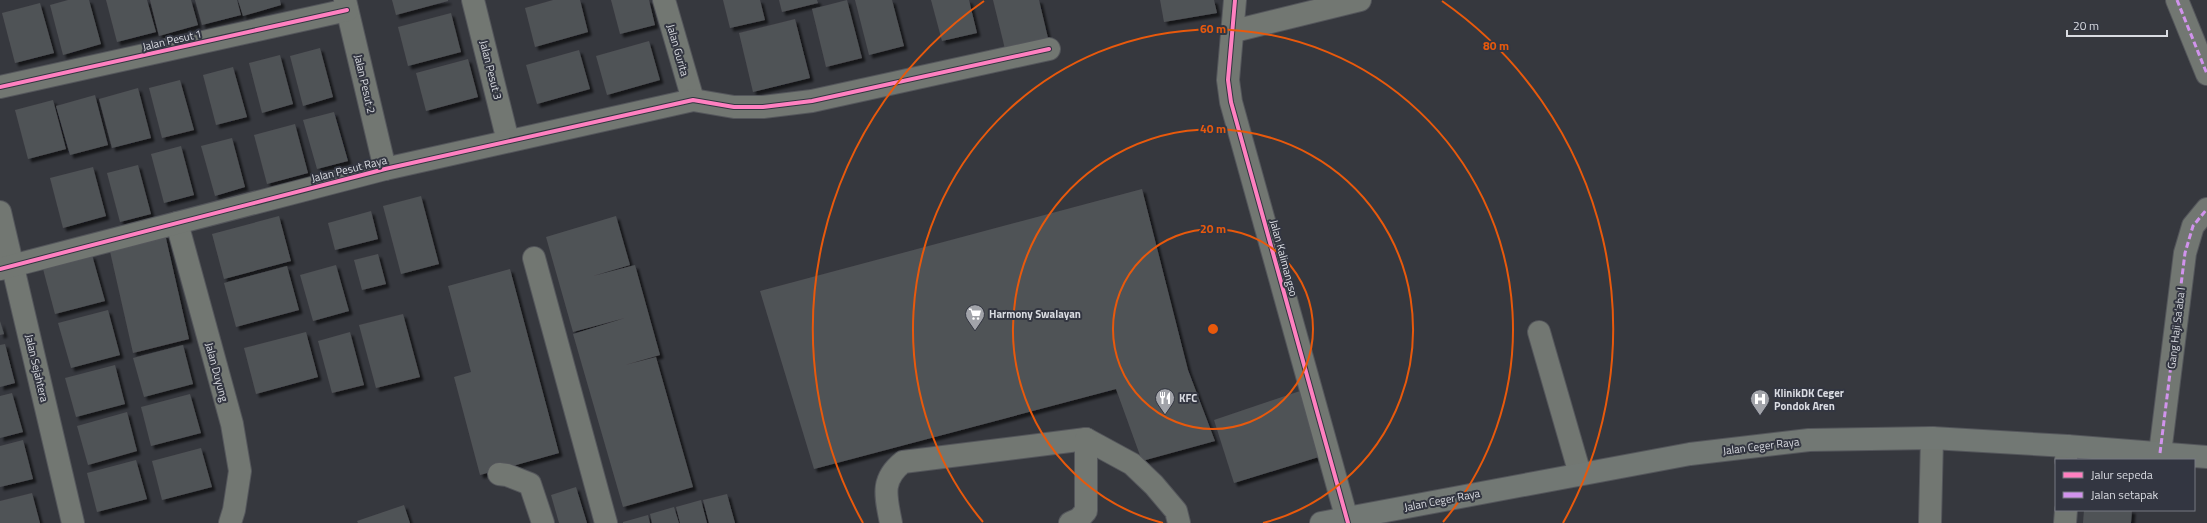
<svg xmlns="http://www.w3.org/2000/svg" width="2207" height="523" font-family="'Titillium Web',sans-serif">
<defs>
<filter id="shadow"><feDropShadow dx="3.5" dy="3.5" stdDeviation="1" flood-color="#0009"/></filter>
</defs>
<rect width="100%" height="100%" fill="#36383e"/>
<g fill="#505256" filter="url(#shadow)">
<polygon points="68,0 89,0 101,44 63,55 50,5"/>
<polygon points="106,0 147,0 156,32 117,42"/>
<polygon points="150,0 191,0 198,25 159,36"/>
<polygon points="195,0 237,0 241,15 202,25"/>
<polygon points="238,0 280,0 281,5 243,16"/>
<polygon points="392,0 448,0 448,1 396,15"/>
<polygon points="553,0 580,0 588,32 535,47 525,8"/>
<polygon points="611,0 649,0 655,25 620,34"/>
<polygon points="723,0 760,0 765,20 730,28"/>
<polygon points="779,0 817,0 818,3 782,12"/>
<polygon points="847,0 862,58 826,67 812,9"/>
<polygon points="855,0 892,0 904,46 869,55"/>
<polygon points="931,0 969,0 977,33 942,41"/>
<polygon points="993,0 1039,0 1048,38 1005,49"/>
<polygon points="1160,0 1214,0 1217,13 1164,22"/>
<polygon points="40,3 54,53 15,63 2,13"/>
<polygon points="451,13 461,52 408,66 398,27"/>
<polygon points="795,19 810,78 753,92 739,33"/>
<polygon points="649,41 660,80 607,95 596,56"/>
<polygon points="320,48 333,97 303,106 290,56"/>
<polygon points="579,50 590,89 537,104 526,65"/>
<polygon points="280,55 293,104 262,113 249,63"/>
<polygon points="468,59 478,97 426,111 416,73"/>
<polygon points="233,67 247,117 216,125 203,75"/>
<polygon points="180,80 194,130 162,138 149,88"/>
<polygon points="138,88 151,138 112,148 99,99"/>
<polygon points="95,95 108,145 70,155 56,106"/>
<polygon points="53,100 66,149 28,159 15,110"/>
<polygon points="334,112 348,161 317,169 303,120"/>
<polygon points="295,124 308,173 267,184 254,135"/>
<polygon points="232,138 245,187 215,196 201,146"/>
<polygon points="181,146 194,195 164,203 151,154"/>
<polygon points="138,165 151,214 120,222 107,173"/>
<polygon points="93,167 106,216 63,228 50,178"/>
<polygon points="1142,189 1188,370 1215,441 1142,461 1116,389 814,469 760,291"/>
<polygon points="421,196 439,264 401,274 383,206"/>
<polygon points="371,211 378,239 335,250 328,223"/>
<polygon points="279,216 291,261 224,279 212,234"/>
<polygon points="616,216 630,265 593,276 635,265 660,355 625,365 656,357 693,487 623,507 573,334 625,318 573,332 546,237"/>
<polygon points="165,234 189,339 133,353 109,247"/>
<polygon points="378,254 386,284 362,290 354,260"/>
<polygon points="92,255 105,301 55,314 43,269"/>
<polygon points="336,265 349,311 313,321 300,275"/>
<polygon points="287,266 299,310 236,327 224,283"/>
<polygon points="510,269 559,453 480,475 454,377 471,372 448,286"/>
<polygon points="108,310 120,355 71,368 58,323"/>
<polygon points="403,314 420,377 376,388 359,325"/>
<polygon points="0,321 4,334 0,335"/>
<polygon points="306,332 318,377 256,394 244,348"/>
<polygon points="350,332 364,385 332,393 318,341"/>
<polygon points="5,344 15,383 0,387 0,345"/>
<polygon points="183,345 193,384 144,397 133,358"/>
<polygon points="115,365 125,404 76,417 65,378"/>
<polygon points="1303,390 1322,456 1234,483 1214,420"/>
<polygon points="12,393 23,432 0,438 0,396"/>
<polygon points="190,394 201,433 151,446 141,407"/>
<polygon points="127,412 137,451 88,465 77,426"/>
<polygon points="23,440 33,479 0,487 0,446"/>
<polygon points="201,448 212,487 162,500 152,461"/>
<polygon points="136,460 147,499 97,512 87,473"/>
<polygon points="576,487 587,523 559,523 551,495"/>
<polygon points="32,493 40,523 0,523 0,501"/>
<polygon points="727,494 735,523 709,523 703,500"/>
<polygon points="701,500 707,523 680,523 676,507"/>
<polygon points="404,505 410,523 358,523 357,521"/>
<polygon points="674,507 679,523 652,523 650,514"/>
<polygon points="2084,510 2132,510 2131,523 2083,523"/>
<polygon points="648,515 650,523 623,523 623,522"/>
</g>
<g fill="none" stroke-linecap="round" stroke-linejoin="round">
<defs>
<g id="minor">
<polyline points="345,0 385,169"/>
<polyline points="473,0 508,141"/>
<polyline points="664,0 693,100"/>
<polyline points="1235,0 1228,80 1231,102 1348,523"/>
<polyline points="2177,0 2207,74"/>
<polyline points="1234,31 1360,0"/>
<polyline points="0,87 347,10"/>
<polyline points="0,212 73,523"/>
<polyline points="177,223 232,424 240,471 234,510 230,523"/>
<polyline points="534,258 606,523"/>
<polyline points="0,269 385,169 693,100 734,107 763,107 812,101 1049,49"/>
<polyline points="1539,332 1580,474"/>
<polyline points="2160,453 2185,253 2193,226 2207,209"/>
<polyline points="2066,460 2067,446"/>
<polyline points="499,474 507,475 530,484 543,523"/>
<path d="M 891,523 C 886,497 880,480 903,462 L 1086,439 L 1132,464 L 1154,485 L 1176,511 L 1179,523"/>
<polyline points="1070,523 1079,519 1086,511 1086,439"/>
<polyline points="1930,523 1932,438"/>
<polyline points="2065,523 2066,510"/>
</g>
<polyline id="major" points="1321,523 1690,454 1809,440 1932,438 2067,446 2207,457"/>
</defs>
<use href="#minor" stroke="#54565b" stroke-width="24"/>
<use href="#major" stroke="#54565b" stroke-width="24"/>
<use href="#minor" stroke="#727772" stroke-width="22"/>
<use href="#major" stroke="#727874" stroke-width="22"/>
<g stroke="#d193ec" stroke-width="3" stroke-dasharray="6 3" stroke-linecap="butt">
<polyline points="2177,0 2207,74"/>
<polyline points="2160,453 2185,253 2193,226 2207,209"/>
</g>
<defs>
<g id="cycleway">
<polyline points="1235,0 1228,80 1231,102 1348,523"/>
<polyline points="0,87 347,10"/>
<polyline points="0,269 385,169 693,100 734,107 763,107 812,101 1049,49"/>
</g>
</defs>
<use href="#cycleway" stroke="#333641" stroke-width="6"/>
<use href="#cycleway" stroke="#ff80c0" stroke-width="4"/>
</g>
<g fill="none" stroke="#e8590c" stroke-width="2">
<circle cx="1213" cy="329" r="100"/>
<path d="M1163 523A200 200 0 1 1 1263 523"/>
<path d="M983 522A300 300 0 1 1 1443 522"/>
<path d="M863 523A400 400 0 0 1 984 1M1442 1A400 400 0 0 1 1563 523"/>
</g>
<defs>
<symbol id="supermarket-pin" viewBox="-11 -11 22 30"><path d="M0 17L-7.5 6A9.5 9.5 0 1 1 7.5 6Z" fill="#a1a3a9" stroke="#333641"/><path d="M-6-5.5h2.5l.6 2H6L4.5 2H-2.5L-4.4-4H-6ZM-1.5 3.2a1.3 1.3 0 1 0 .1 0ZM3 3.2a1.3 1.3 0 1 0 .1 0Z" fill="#fff"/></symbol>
<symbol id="restaurant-pin" viewBox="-11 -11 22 30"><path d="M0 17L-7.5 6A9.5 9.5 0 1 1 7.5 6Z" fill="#a1a3a9" stroke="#333641"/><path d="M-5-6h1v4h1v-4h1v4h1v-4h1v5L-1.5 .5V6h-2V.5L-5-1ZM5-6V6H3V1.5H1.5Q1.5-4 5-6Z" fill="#fff"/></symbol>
<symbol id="hospital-pin" viewBox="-11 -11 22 30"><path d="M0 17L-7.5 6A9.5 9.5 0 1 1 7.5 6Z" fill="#a1a3a9" stroke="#333641"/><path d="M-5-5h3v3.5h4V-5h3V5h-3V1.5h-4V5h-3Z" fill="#fff"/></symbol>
</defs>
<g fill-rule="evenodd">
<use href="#supermarket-pin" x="964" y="303" width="22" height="30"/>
<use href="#restaurant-pin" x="1154" y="387" width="22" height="30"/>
<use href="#hospital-pin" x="1749" y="388" width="22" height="30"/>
</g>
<g text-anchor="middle" stroke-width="4" stroke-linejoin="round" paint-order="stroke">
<g font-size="11" fill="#dadce2" stroke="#333641">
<text transform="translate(172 40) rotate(-13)" y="4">Jalan Pesut 1</text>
<text transform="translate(678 50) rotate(74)" y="4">Jalan Gurita</text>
<text transform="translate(491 70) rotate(76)" y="4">Jalan Pesut 3</text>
<text transform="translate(365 84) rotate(77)" y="4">Jalan Pesut 2</text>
<text transform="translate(349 169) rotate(-14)" y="4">Jalan Pesut Raya</text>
<text transform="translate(1284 258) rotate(75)" y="4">Jalan Kalimangso</text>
<text transform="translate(2176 328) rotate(-83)" y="4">Gang Haji Sa'aba I</text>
<text transform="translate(37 368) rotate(77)" y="4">Jalan Sejahtera</text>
<text transform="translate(217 372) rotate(75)" y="4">Jalan Duyung</text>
<text transform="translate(1761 446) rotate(-7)" y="4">Jalan Ceger Raya</text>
<text transform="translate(1442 500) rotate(-11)" y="4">Jalan Ceger Raya</text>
</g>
<g font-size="11" font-weight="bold" fill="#dadce2" stroke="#333641" text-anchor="start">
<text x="989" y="318">Harmony Swalayan</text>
<text x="1774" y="397">KlinikDK Ceger<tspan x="1774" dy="13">Pondok Aren</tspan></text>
<text x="1179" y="402">KFC</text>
</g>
</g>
<circle cx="1213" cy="329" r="6" fill="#e8590c" stroke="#333641" stroke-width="2"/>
<g font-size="12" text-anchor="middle" font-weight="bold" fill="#e8590c" stroke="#333641" stroke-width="4" stroke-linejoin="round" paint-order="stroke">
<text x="1213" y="33">60 m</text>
<text x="1496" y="50">80 m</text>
<text x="1213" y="133">40 m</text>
<text x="1213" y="233">20 m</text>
</g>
<rect x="2055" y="459" width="140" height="52" fill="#333641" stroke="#767881"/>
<rect x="2063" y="472" width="20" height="6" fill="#ff80c0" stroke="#767881"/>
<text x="2091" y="479" font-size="12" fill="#dadce2">Jalur sepeda</text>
<rect x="2063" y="492" width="20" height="6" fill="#d193ec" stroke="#767881"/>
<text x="2091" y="499" font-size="12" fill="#dadce2">Jalan setapak</text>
<path d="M2067 30v6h100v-6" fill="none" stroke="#dadce2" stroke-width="2"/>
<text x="2073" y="30" font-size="12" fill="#dadce2" stroke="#333641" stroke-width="3" paint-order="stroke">20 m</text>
</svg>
